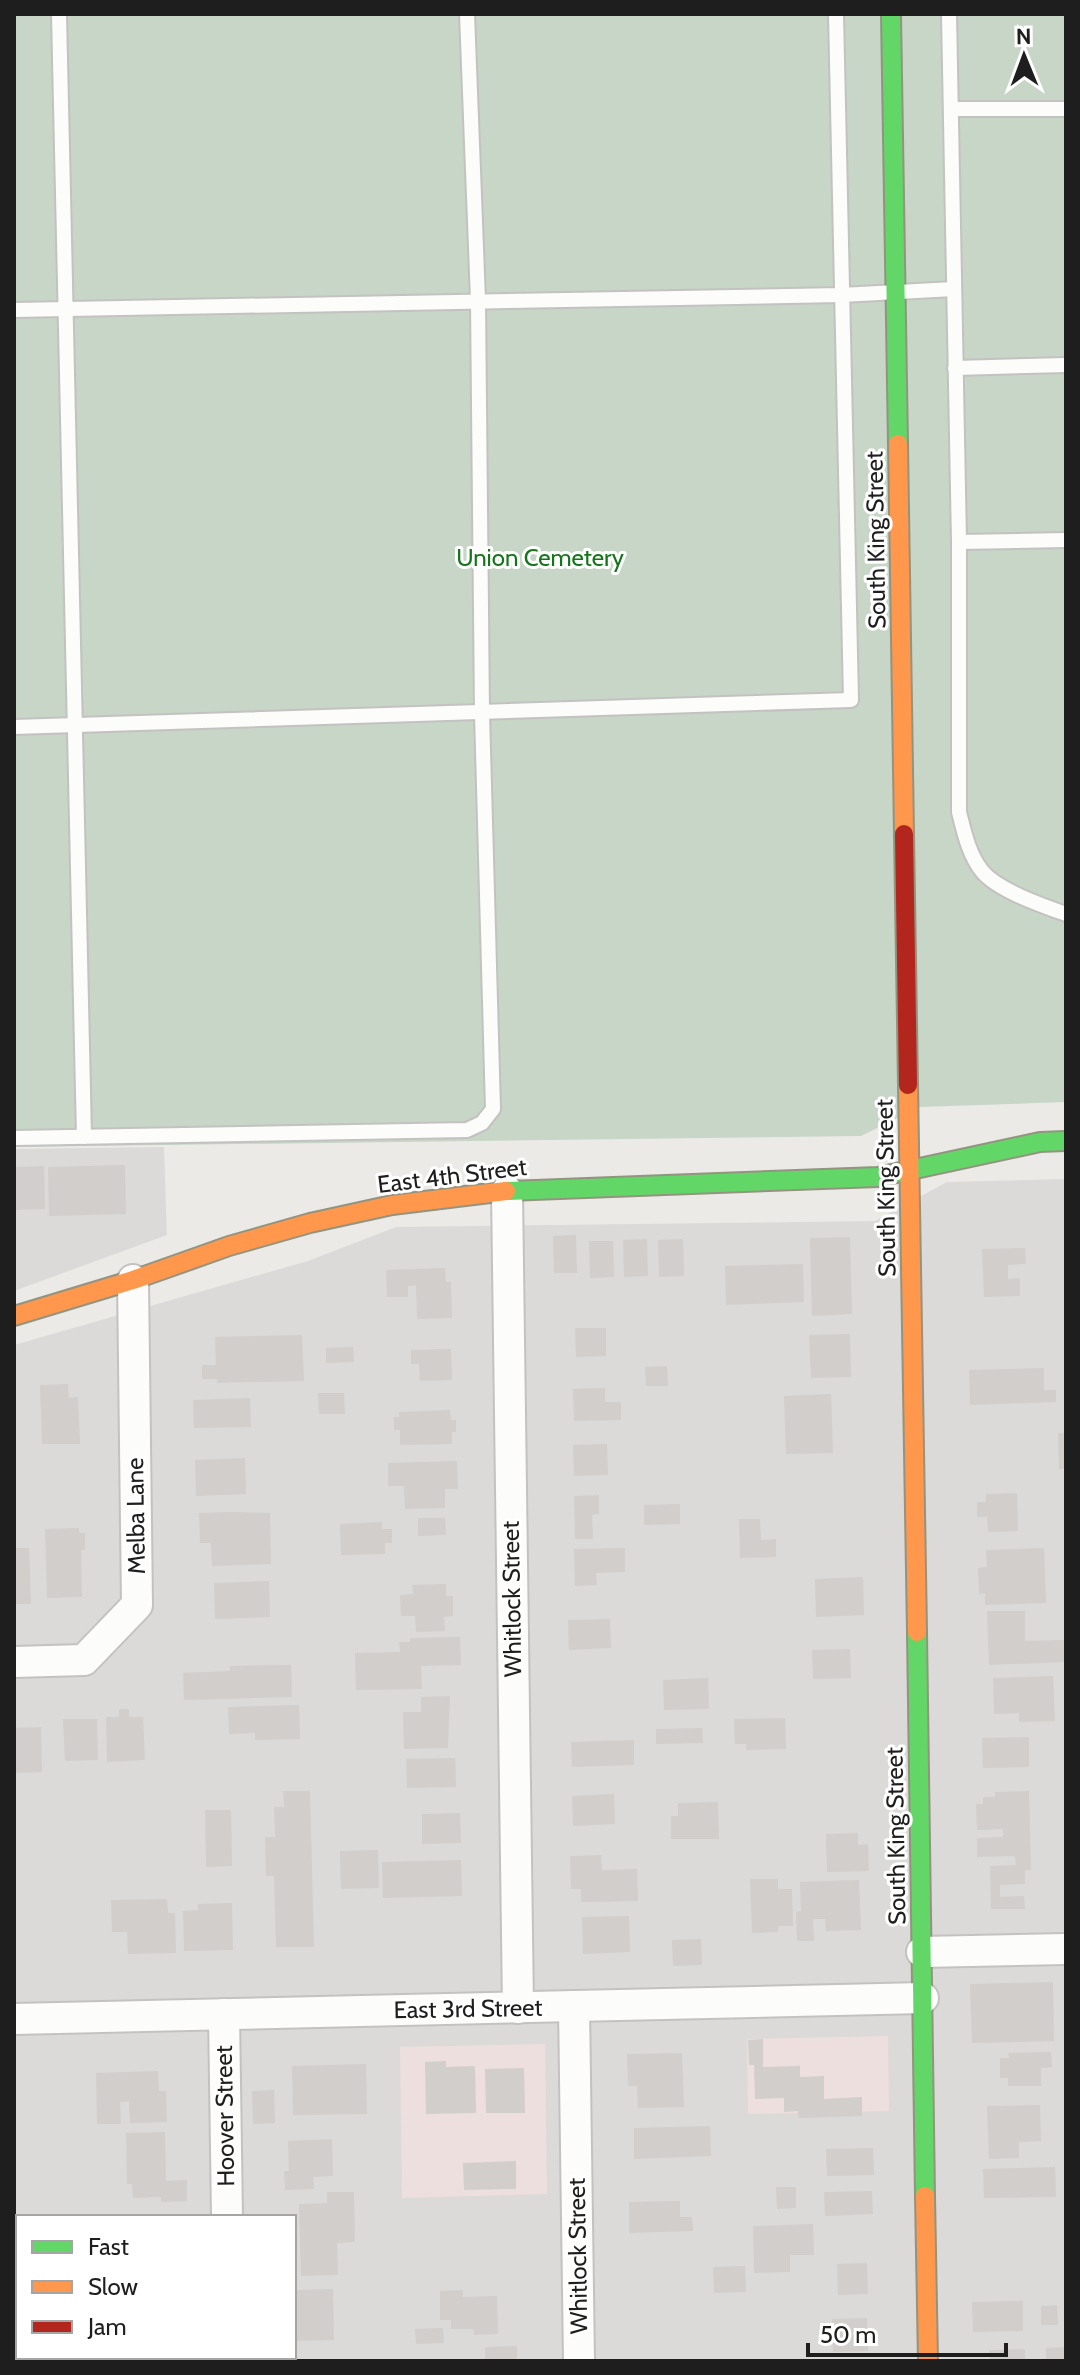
<svg xmlns="http://www.w3.org/2000/svg" width="1080" height="2375" font-family="Cabin,sans-serif">
<rect width="100%" height="100%" fill="#eceae7"/>
<g fill="#dbdad8" fill-rule="evenodd">
<polygon points="164,1147 167,1235 14,1291 14,1149"/>
<path d="M 1066,1179 L 1066,2361 L 14,2361 L 14,1345 L 308,1261 L 396,1227 L 875,1221 L 947,1182 ZM 18,2217 L 294,2217 L 294,2357 L 18,2357 Z"/>
</g>
<g fill="#eddfdd">
<polygon points="888,2036 889,2111 748,2114 747,2039"/>
<polygon points="545,2044 547,2194 402,2198 400,2047"/>
</g>
<polygon fill="#c7d6c6" points="14,14 1066,14 1066,1102 920,1107 861,1136 14,1147"/>
<g fill="#d1cecc">
<polygon points="125,1165 126,1214 49,1216 48,1167"/>
<polygon points="44,1166 45,1209 14,1210 14,1167"/>
<polygon points="576,1235 577,1273 554,1273 553,1236"/>
<polygon points="850,1237 852,1314 812,1316 810,1238"/>
<polygon points="647,1239 648,1276 624,1277 623,1240"/>
<polygon points="683,1239 684,1276 659,1277 658,1240"/>
<polygon points="589,1241 613,1241 614,1277 590,1278"/>
<polygon points="1025,1248 1026,1264 1008,1265 1008,1279 1020,1278 1020,1296 984,1297 982,1249"/>
<polygon points="803,1264 804,1302 726,1305 725,1266"/>
<polygon points="445,1268 446,1282 451,1282 452,1318 417,1319 416,1285 408,1286 408,1297 387,1297 386,1270"/>
<polygon points="575,1328 606,1328 606,1356 576,1357"/>
<polygon points="850,1334 851,1377 811,1378 809,1335"/>
<polygon points="302,1335 304,1381 217,1383 217,1379 202,1379 202,1365 216,1365 215,1337"/>
<polygon points="353,1347 354,1362 326,1363 326,1348"/>
<polygon points="451,1349 452,1380 420,1381 419,1364 411,1364 411,1350"/>
<polygon points="667,1366 668,1386 646,1386 645,1367"/>
<polygon points="1044,1368 1044,1390 1056,1390 1056,1402 970,1405 969,1370"/>
<polygon points="68,1384 69,1398 78,1397 80,1444 42,1444 40,1385"/>
<polygon points="605,1388 605,1402 621,1402 621,1420 574,1421 573,1389"/>
<polygon points="318,1393 344,1393 345,1414 319,1414"/>
<polygon points="831,1394 833,1453 786,1454 784,1396"/>
<polygon points="250,1398 251,1427 194,1428 193,1400"/>
<polygon points="450,1410 451,1420 456,1420 456,1432 452,1432 452,1444 400,1445 400,1430 394,1430 394,1417 399,1417 399,1412"/>
<polygon points="1058,1433 1066,1433 1066,1469 1059,1469"/>
<polygon points="607,1444 608,1475 574,1476 573,1445"/>
<polygon points="245,1458 246,1494 196,1496 195,1460"/>
<polygon points="457,1461 458,1489 445,1489 445,1508 405,1509 404,1486 388,1486 388,1463"/>
<polygon points="1017,1493 1018,1531 988,1532 987,1517 977,1517 977,1502 986,1502 986,1494"/>
<polygon points="599,1495 599,1514 592,1515 593,1539 575,1539 574,1496"/>
<polygon points="680,1504 680,1524 644,1525 644,1505"/>
<polygon points="232,1512 270,1513 271,1564 212,1566 211,1543 200,1543 199,1513"/>
<polygon points="418,1518 445,1518 446,1535 418,1536"/>
<polygon points="739,1519 760,1519 761,1540 776,1539 776,1557 740,1558"/>
<polygon points="382,1522 382,1529 392,1529 392,1543 385,1543 385,1554 341,1555 340,1524"/>
<polygon points="79,1528 79,1533 85,1533 85,1550 81,1550 82,1597 47,1598 45,1529"/>
<polygon points="14,1548 29,1548 31,1604 14,1604"/>
<polygon points="625,1548 625,1572 596,1573 597,1585 575,1586 574,1549"/>
<polygon points="1044,1548 1046,1603 985,1605 985,1593 979,1594 978,1568 987,1567 986,1550"/>
<polygon points="863,1577 864,1615 816,1617 815,1579"/>
<polygon points="269,1581 270,1617 215,1619 214,1583"/>
<polygon points="446,1584 446,1596 453,1596 453,1616 444,1617 445,1631 416,1632 415,1616 401,1616 400,1595 413,1594 412,1585"/>
<polygon points="987,1611 1025,1611 1025,1641 1066,1640 1066,1662 989,1665"/>
<polygon points="610,1619 611,1648 569,1650 568,1620"/>
<polygon points="460,1637 461,1665 421,1666 422,1689 356,1690 355,1653 400,1652 399,1642 410,1642 410,1638"/>
<polygon points="850,1649 851,1678 813,1679 812,1650"/>
<polygon points="291,1665 292,1697 184,1700 183,1673 230,1671 230,1666"/>
<polygon points="1053,1676 1055,1721 1019,1722 1019,1713 994,1714 993,1678"/>
<polygon points="708,1678 709,1709 664,1710 663,1680"/>
<polygon points="450,1696 448,1748 404,1749 403,1712 421,1712 421,1697"/>
<polygon points="299,1705 300,1739 255,1740 255,1733 229,1734 228,1707"/>
<polygon points="119,1709 129,1709 129,1717 143,1717 145,1760 107,1762 106,1717 119,1717"/>
<polygon points="785,1718 786,1749 746,1750 746,1744 735,1744 734,1719"/>
<polygon points="63,1719 97,1719 98,1760 65,1761"/>
<polygon points="41,1727 42,1772 14,1773 14,1728"/>
<polygon points="702,1728 703,1743 656,1744 656,1729"/>
<polygon points="1029,1737 1029,1767 983,1768 982,1738"/>
<polygon points="634,1740 634,1765 572,1767 571,1742"/>
<polygon points="455,1758 456,1787 407,1788 406,1759"/>
<polygon points="283,1791 310,1791 314,1947 276,1947 274,1876 266,1876 265,1837 275,1837 274,1807 284,1807"/>
<polygon points="1029,1791 1031,1870 1025,1870 1025,1884 1000,1885 1000,1897 1024,1896 1025,1909 991,1909 990,1866 1016,1865 1015,1856 977,1857 977,1838 1003,1837 1003,1829 977,1830 976,1804 983,1804 983,1797 995,1797 995,1792"/>
<polygon points="614,1794 615,1824 573,1826 572,1796"/>
<polygon points="718,1802 719,1839 671,1839 671,1816 678,1816 678,1803"/>
<polygon points="205,1810 231,1810 232,1866 206,1867"/>
<polygon points="460,1813 461,1843 422,1844 422,1814"/>
<polygon points="858,1833 858,1845 868,1844 869,1871 827,1872 826,1834"/>
<polygon points="378,1850 379,1888 341,1889 340,1851"/>
<polygon points="601,1855 602,1870 637,1869 638,1901 581,1902 581,1889 571,1889 570,1856"/>
<polygon points="461,1860 462,1896 383,1898 382,1862"/>
<polygon points="750,1879 778,1879 778,1889 792,1889 793,1926 778,1926 778,1932 752,1933"/>
<polygon points="859,1880 861,1930 826,1931 825,1919 813,1919 814,1941 797,1941 796,1912 801,1911 800,1882"/>
<polygon points="167,1899 168,1913 175,1913 176,1953 128,1954 127,1932 112,1932 111,1900"/>
<polygon points="232,1903 233,1950 184,1951 183,1911 198,1910 198,1904"/>
<polygon points="629,1916 630,1952 583,1954 582,1917"/>
<polygon points="701,1939 702,1965 673,1966 672,1940"/>
<polygon points="1053,1982 1054,2041 972,2043 970,1984"/>
<polygon points="763,2039 763,2067 800,2066 800,2077 824,2076 824,2099 862,2097 862,2116 799,2118 798,2111 784,2112 784,2098 755,2099 754,2065 749,2065 748,2040"/>
<polygon points="1051,2052 1052,2067 1041,2068 1041,2086 1008,2086 1008,2078 1000,2078 1000,2058 1009,2058 1008,2053"/>
<polygon points="682,2053 684,2107 638,2108 637,2086 628,2086 627,2054"/>
<polygon points="446,2061 446,2067 475,2066 476,2113 426,2114 425,2062"/>
<polygon points="366,2064 367,2114 293,2115 292,2066"/>
<polygon points="524,2068 525,2113 486,2113 485,2069"/>
<polygon points="158,2071 159,2091 166,2091 167,2122 130,2123 129,2101 120,2102 121,2124 97,2124 96,2073"/>
<polygon points="274,2090 275,2123 253,2124 252,2091"/>
<polygon points="1040,2105 1041,2141 1019,2142 1019,2158 989,2159 987,2106"/>
<polygon points="710,2126 711,2156 634,2159 634,2128"/>
<polygon points="165,2132 166,2181 187,2180 187,2201 161,2202 161,2197 133,2198 132,2184 127,2184 126,2133"/>
<polygon points="332,2139 333,2176 313,2177 314,2189 285,2190 284,2171 289,2171 288,2141"/>
<polygon points="873,2148 874,2175 827,2176 826,2149"/>
<polygon points="516,2161 516,2189 464,2190 463,2163"/>
<polygon points="1055,2167 1056,2197 984,2198 983,2169"/>
<polygon points="776,2187 796,2187 796,2208 777,2209"/>
<polygon points="872,2191 873,2214 825,2216 824,2192"/>
<polygon points="327,2192 354,2192 355,2242 337,2243 338,2275 301,2276 299,2204 327,2203"/>
<polygon points="680,2201 680,2217 692,2217 693,2231 629,2233 629,2202"/>
<polygon points="813,2224 814,2255 790,2255 790,2272 754,2273 753,2226"/>
<polygon points="867,2263 868,2294 838,2295 837,2264"/>
<polygon points="745,2266 746,2292 714,2293 713,2267"/>
<polygon points="333,2289 334,2340 294,2341 294,2290"/>
<polygon points="463,2290 463,2297 497,2296 498,2334 474,2335 473,2329 451,2329 451,2320 440,2320 440,2291"/>
<polygon points="1023,2301 1023,2331 973,2332 972,2302"/>
<polygon points="1057,2305 1058,2325 1041,2325 1041,2306"/>
<polygon points="867,2318 868,2351 833,2352 832,2319"/>
<polygon points="443,2328 444,2343 416,2344 415,2329"/>
<polygon points="517,2346 517,2361 485,2361 485,2347"/>
<polygon points="1066,2347 1066,2361 1046,2361 1046,2348"/>
<polygon points="1025,2349 1025,2361 990,2361 989,2350"/>
</g>
<g fill="none" stroke-linecap="round" stroke-linejoin="round">
<defs>
<g id="lane">
<polyline points="59,14 84,1137"/>
<path d="M 949,14 L 959,542 L 959,812 C 964,832 969,855 982,871 C 997,890 1043,906 1066,914"/>
<polyline points="951,109 1066,109"/>
<polyline points="14,310 841,295 954,289"/>
<polyline points="955,368 1066,365"/>
<polyline points="959,542 1066,540"/>
<polyline points="14,727 851,700 836,14"/>
<polyline points="14,1138 467,1130 482,1123 493,1109 482,714 478,300 467,14"/>
</g>
<g id="street">
<polyline points="507,1191 518,2008"/>
<polyline points="14,1662 84,1660 137,1605 133,1280"/>
<polyline points="922,1952 1066,1949"/>
<polyline points="574,2006 579,2361"/>
<polyline points="224,2014 227,2217"/>
<polyline points="14,2019 923,1998"/>
<polyline points="229,2357 229,2361"/>
</g>
<g id="fast">
<polyline points="891,14 898,444"/>
<polyline points="506,1191 878,1177 1040,1142 1066,1141"/>
<polyline points="917,1632 925,2196"/>
</g>
<g id="slow">
<polyline points="898,444 904,834"/>
<polyline points="908,1085 917,1632"/>
<polyline points="14,1316 133,1280 229,1246 310,1223 392,1205 506,1191"/>
<polyline points="925,2196 928,2361"/>
</g>
<polyline id="jam" points="904,834 908,1085"/>
</defs>
<use href="#lane" stroke="#c3c2c1" stroke-width="18"/>
<use href="#street" stroke="#c3c2c1" stroke-width="34"/>
<use href="#fast" stroke="#939480" stroke-width="22"/>
<use href="#slow" stroke="#939480" stroke-width="22"/>
<use href="#jam" stroke="#939480" stroke-width="22"/>
<use href="#lane" stroke="#fcfcfb" stroke-width="14"/>
<use href="#street" stroke="#fcfcfb" stroke-width="30"/>
<use href="#fast" stroke="#63d668" stroke-width="18"/>
<use href="#slow" stroke="#ff974d" stroke-width="18"/>
<use href="#jam" stroke="#b3261e" stroke-width="18"/>
</g>
<g text-anchor="middle" stroke-width="6" stroke-linejoin="round" paint-order="stroke">
<g font-size="24" fill="#1e1e1e" stroke="#fff">
<text transform="translate(876 540) rotate(-91)" y="8">South King Street</text>
<text transform="translate(452 1176) rotate(-7)" y="8">East 4th Street</text>
<text transform="translate(886 1188) rotate(-91)" y="8">South King Street</text>
<text transform="translate(136 1516) rotate(-91)" y="8">Melba Lane</text>
<text transform="translate(512 1599) rotate(-91)" y="8">Whitlock Street</text>
<text transform="translate(896 1836) rotate(-91)" y="8">South King Street</text>
<text transform="translate(468 2009) rotate(-1)" y="8">East 3rd Street</text>
<text transform="translate(225 2116) rotate(-91)" y="8">Hoover Street</text>
<text transform="translate(578 2256) rotate(-91)" y="8">Whitlock Street</text>
</g>
<g font-size="24" fill="#147519" stroke="#fff">
<text x="540" y="566">Union Cemetery</text>
</g>
</g>
<rect width="1080" height="2375" fill="none" stroke="#1e1e1e" stroke-width="32"/>
<rect x="16" y="2215" width="280" height="144" fill="#ffffff" stroke="#a5a5a5" stroke-width="2"/>
<rect x="32" y="2241" width="40" height="12" fill="#63d668" stroke="#a5a5a5" stroke-width="2"/>
<text x="88" y="2255" font-size="24" fill="#1e1e1e">Fast</text>
<rect x="32" y="2281" width="40" height="12" fill="#ff974d" stroke="#a5a5a5" stroke-width="2"/>
<text x="88" y="2295" font-size="24" fill="#1e1e1e">Slow</text>
<rect x="32" y="2321" width="40" height="12" fill="#b3261e" stroke="#a5a5a5" stroke-width="2"/>
<text x="88" y="2335" font-size="24" fill="#1e1e1e">Jam</text>
<g transform="translate(1024 56) rotate(359)" stroke="#ffffff" stroke-width="6" paint-order="stroke">
<path d="M0-6L14 30L0 20L-14 30Z" fill="#1e1e1e"/>
<text y="-12" font-size="22" font-weight="bold" text-anchor="middle" fill="#1e1e1e">N</text>
</g>
<path d="M808 2343v12h198v-12" fill="none" stroke="#1e1e1e" stroke-width="4"/>
<text x="820" y="2343" font-size="24" fill="#1e1e1e" stroke="#ffffff" stroke-width="6" paint-order="stroke">50 m</text>
</svg>
